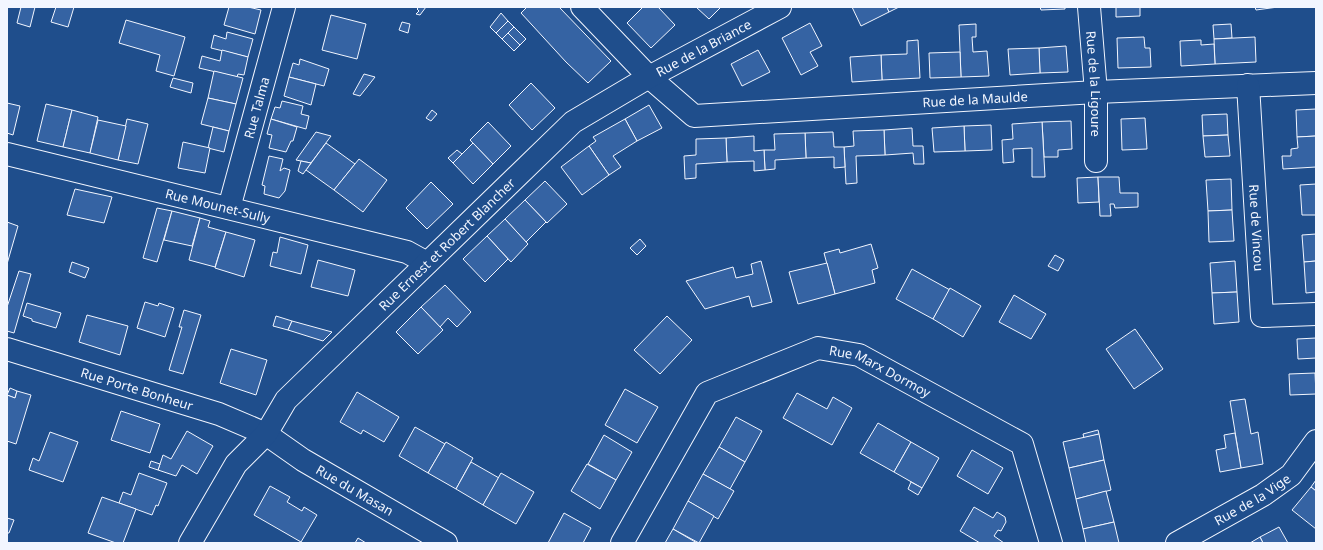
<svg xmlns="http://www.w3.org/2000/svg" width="1323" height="550" font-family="'Noto Sans',sans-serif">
<rect width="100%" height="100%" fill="#1f4e8c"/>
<g fill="#3563a3" stroke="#f2f6ff">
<polygon points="21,7 35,7 30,27 17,23"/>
<polygon points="56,7 74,7 68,27 51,22"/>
<polygon points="229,7 248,7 261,10 255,34 224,25"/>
<polygon points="419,7 426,7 420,15 416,14 419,11 417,9"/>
<polygon points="527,7 559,7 611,61 588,83 566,62 521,13"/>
<polygon points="643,7 658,7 675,25 651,48 627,23"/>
<polygon points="696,7 721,7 709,19"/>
<polygon points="852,7 887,7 889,12 861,26"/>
<polygon points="887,7 899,7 889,12"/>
<polygon points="1040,7 1065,7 1065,9 1041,10"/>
<polygon points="1116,7 1140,7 1140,16 1116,17"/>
<polygon points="1255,7 1278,7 1256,10"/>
<polygon points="501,13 508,21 496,33 490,27"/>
<polygon points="331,15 366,24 357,59 322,50"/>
<polygon points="126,20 185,37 174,76 156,71 160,55 119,43"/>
<polygon points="508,21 514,27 502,39 496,33"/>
<polygon points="402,22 410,24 408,33 399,30"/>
<polygon points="810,23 822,46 810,52 818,66 801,75 782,38"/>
<polygon points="976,24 976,37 972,37 973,52 987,51 989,76 961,77 959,25"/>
<polygon points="1231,24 1232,38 1214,39 1213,25"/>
<polygon points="514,27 526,39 520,45 508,33"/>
<polygon points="227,32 253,39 248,57 211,48 214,35 226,39"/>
<polygon points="508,33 520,45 514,51 502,39"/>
<polygon points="1144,37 1145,48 1150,48 1151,67 1118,68 1117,38"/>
<polygon points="1255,37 1256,62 1215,64 1214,39"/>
<polygon points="918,40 920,78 882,80 881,55 907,54 907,41"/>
<polygon points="1201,40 1201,45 1214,44 1215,64 1181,66 1180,41"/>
<polygon points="1066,46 1068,72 1040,73 1039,48"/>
<polygon points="1039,48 1040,73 1010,75 1008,49"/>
<polygon points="222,50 248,57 244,75 238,74 237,77 199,68 202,56 220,61"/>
<polygon points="758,50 770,72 742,86 731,64"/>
<polygon points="960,52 961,77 930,78 929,53"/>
<polygon points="881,55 882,80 852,82 850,57"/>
<polygon points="300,59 329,69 324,86 289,77 293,63 299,65"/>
<polygon points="214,71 243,78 236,104 208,98"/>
<polygon points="364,74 375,77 360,96 353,94"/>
<polygon points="289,77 316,84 311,105 284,96"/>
<polygon points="173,78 193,83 191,93 170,87"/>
<polygon points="531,83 555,108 532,130 509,105"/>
<polygon points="208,98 236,104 229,131 201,124"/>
<polygon points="282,101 303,106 301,114 309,116 306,129 271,119 275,107 280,108"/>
<polygon points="7,103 20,106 13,135 7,133"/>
<polygon points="46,104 72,110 63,147 37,141"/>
<polygon points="649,105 662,128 637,141 625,119"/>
<polygon points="1316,109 1316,136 1297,137 1296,110"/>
<polygon points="72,110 98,117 90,153 63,147"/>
<polygon points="432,110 437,114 431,121 426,118"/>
<polygon points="1227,114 1228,135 1203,136 1202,115"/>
<polygon points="1145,118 1147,149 1122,150 1121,119"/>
<polygon points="127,119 148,124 138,164 118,160"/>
<polygon points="271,119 297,127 293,141 291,141 286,152 269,148 272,135 267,134"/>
<polygon points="625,119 637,141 613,156 621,167 609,175 589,146 596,141 593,137"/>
<polygon points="98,120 126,126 118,160 90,153"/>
<polygon points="1071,121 1072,149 1058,150 1058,157 1044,157 1042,122"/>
<polygon points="488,122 511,146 493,164 470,140"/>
<polygon points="1042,122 1045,177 1032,177 1032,148 1013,149 1014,162 1003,163 1002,140 1013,139 1012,124"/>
<polygon points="991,125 992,150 965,151 964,126"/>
<polygon points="964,126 965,151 934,152 932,128"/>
<polygon points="213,127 229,131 224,152 208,148"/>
<polygon points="912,128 913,146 923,146 924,164 914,164 913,153 885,155 884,130"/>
<polygon points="884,130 885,155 856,156 857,183 846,184 844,147 854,146 853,131"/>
<polygon points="316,132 331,136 311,163 296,160"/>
<polygon points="833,132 834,147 844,147 845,167 834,168 834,157 806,158 805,133"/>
<polygon points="805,133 806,158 775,160 775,169 765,170 764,150 775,150 774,134"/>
<polygon points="1228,135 1230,156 1205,157 1203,136"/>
<polygon points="754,136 754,151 764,150 765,170 754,171 754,161 727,162 726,138"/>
<polygon points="1316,136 1316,167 1283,169 1282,156 1291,156 1291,149 1298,148 1297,137"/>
<polygon points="726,138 727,162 696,164 696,178 685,179 684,156 696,155 696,139"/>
<polygon points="183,142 210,148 205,173 178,168"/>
<polygon points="326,143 355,164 334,190 306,170"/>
<polygon points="473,143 493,164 473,184 453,163"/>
<polygon points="589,146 609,175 582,195 561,167"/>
<polygon points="457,150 462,154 453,163 448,158"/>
<polygon points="269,156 283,159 280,171 284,168 290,170 285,191 279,198 264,194 265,186 262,185"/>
<polygon points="359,159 387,180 363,212 334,190"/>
<polygon points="301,161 311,163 303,174 298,171"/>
<polygon points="1098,177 1099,202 1078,203 1077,178"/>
<polygon points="1098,177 1119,177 1120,193 1138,193 1138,207 1115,208 1114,204 1110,204 1111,216 1100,216"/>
<polygon points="1231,179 1232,210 1208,211 1206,180"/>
<polygon points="545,181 567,204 547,223 525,200"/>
<polygon points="431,182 453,204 427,229 406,208"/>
<polygon points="1316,184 1316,215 1302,215 1300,185"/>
<polygon points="75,189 112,197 104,223 67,215"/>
<polygon points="525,200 546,222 526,242 505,219"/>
<polygon points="157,208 172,211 157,262 143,258"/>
<polygon points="1232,210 1234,241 1209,242 1208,211"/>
<polygon points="172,211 200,218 192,246 164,240"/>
<polygon points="200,218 210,221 208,227 226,232 215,267 189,260"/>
<polygon points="505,219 528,244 511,262 487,236"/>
<polygon points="7,222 18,226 7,264"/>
<polygon points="226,232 255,240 244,277 215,268"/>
<polygon points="1316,234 1316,261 1304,262 1302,235"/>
<polygon points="487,236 508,259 485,282 463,259"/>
<polygon points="280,237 308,245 301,274 270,266 273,252 277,253"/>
<polygon points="640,239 646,246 637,255 630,248"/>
<polygon points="871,244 878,268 872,270 875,283 835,294 824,253 839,249 840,253"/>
<polygon points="1055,255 1064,260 1058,271 1048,266"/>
<polygon points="318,260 355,270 348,296 311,287"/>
<polygon points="761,261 772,302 752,307 749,296 705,309 686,281 733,267 736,278 753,274 751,264"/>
<polygon points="1235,261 1237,292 1212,293 1210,263"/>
<polygon points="1316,261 1316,292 1306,293 1304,262"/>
<polygon points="72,262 89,268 85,278 69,272"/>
<polygon points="827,263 835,294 798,304 789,272"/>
<polygon points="912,269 950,290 933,319 896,299"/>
<polygon points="19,271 31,274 14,333 7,331 7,307"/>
<polygon points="445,285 471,312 457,327 448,318 440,327 421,307"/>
<polygon points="950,288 981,306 963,337 933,319"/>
<polygon points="1237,292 1239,322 1214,324 1212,293"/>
<polygon points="1014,295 1046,314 1031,339 999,322"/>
<polygon points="145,302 158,306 159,303 174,308 165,337 137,328"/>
<polygon points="27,303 61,313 56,328 32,321 32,319 23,316"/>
<polygon points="421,307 443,330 418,354 396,332"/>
<polygon points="184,310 201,315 183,374 169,370 182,327 179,327"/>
<polygon points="87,315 128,326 120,355 79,342"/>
<polygon points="276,316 292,321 288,330 273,326"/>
<polygon points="667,316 692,340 660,374 634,350"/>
<polygon points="292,321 332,332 323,341 288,330"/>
<polygon points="1135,329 1163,369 1134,389 1106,349"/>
<polygon points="1316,338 1316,358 1298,359 1297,339"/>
<polygon points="231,349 267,360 256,395 220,383"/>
<polygon points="1315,373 1316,394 1290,395 1289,374"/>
<polygon points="10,388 17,391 15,398 7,395"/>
<polygon points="625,389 658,407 637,443 605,425"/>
<polygon points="17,391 31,395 16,444 7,441 7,395 15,398"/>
<polygon points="357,392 399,417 384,442 363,430 361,434 340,422"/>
<polygon points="797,393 827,409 833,397 852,408 832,445 783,418"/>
<polygon points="1245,399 1251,434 1258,432 1263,464 1241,468 1230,401"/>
<polygon points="121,411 160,424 150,453 111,440"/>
<polygon points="736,417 762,431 745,462 719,447"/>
<polygon points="878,423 911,442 894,472 860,453"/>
<polygon points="415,427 445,444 428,473 399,456"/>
<polygon points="1098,430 1099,434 1084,438 1083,434"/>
<polygon points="187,431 213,446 197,474 182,465 176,476 158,470 163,455 171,459"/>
<polygon points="50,432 78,442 63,482 29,470 33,458 39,461"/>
<polygon points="1235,433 1241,468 1220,472 1216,450 1226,448 1224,435"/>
<polygon points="1099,434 1104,460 1069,468 1063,442"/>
<polygon points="604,435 632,452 616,480 588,464"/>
<polygon points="446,442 473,458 456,489 428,473"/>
<polygon points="911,442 939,458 922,488 894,472"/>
<polygon points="719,447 745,462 730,489 703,474"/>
<polygon points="972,450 1003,468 988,494 957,476"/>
<polygon points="1104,460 1111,490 1076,499 1069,468"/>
<polygon points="151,461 160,464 158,470 149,467"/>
<polygon points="471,462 499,478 483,505 456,489"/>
<polygon points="587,464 616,480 600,509 571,491"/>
<polygon points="139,473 167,483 158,506 156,505 152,515 119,503 123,492 131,495"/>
<polygon points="501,473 534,492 516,524 483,505"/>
<polygon points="703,474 734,491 718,519 688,501"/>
<polygon points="1316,480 1316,491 1311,487"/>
<polygon points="911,482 922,488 918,495 908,489"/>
<polygon points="270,486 290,497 287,502 302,511 304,507 317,515 301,542 254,515"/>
<polygon points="1311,487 1316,491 1316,529 1292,510"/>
<polygon points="1106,491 1114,522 1083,529 1076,499"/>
<polygon points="102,497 136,509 123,543 116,543 88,533"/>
<polygon points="688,501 714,516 699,543 673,529"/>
<polygon points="974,507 993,518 997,512 1005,517 1006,522 1001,531 998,530 994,536 1004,543 980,543 960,531"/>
<polygon points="564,513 591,528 583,543 548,543"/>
<polygon points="7,518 14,520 9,533 7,533"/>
<polygon points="1114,522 1119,543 1086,543 1083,529"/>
<polygon points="1279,527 1288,543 1263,543 1260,537"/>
<polygon points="673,529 697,543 665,543"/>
<polygon points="1260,537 1263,543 1250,543"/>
<polygon points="358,538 366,543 355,543"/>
</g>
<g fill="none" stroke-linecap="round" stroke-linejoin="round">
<defs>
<g id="minor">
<path id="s1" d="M 582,7 L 649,77 L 694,116 L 1096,92 L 1316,83"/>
<path id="s2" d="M 1089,7 L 1096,92 L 1096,161"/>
<path id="s3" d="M 1248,85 L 1262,316 L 1316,314"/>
<path id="s4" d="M 7,154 L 407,252 L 427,263"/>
<path id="s5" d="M 229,208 L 284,7"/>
<path id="s6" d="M 7,349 L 219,414 L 266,434 L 303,460 L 446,543"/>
<path id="s7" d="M 190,543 L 236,464 L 266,434 L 286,400 L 573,122 L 649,77 L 780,7"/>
<path id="s8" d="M 622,543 L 707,393 L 818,348 L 859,355 L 1022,444 L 1051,543"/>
<path id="s9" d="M 1177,543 L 1263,495 L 1291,475 L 1316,441"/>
</g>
</defs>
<use href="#minor" stroke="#f2f6ff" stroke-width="24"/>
<use href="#minor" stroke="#1f4e8c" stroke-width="22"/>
</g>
<g text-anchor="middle" stroke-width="3" stroke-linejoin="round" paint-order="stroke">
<g font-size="13" fill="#f2f6ff" stroke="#1f4e8c">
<text dy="5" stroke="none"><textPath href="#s7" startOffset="723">Rue de la Briance</textPath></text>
<text dy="5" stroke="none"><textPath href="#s2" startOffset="77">Rue de la Ligoure</textPath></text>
<text dy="5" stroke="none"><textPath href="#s1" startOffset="438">Rue de la Maulde</textPath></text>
<text dy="5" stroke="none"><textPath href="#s5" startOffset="104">Rue Talma</textPath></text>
<text dy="5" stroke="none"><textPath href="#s4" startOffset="217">Rue Mounet-Sully</textPath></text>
<text dy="5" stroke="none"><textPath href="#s3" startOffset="143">Rue de Vincou</textPath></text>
<text dy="5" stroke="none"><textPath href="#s7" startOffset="397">Rue Ernest et Robert Blancher</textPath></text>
<text dy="5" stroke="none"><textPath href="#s8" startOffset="359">Rue Marx Dormoy</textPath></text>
<text dy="5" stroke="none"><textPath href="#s6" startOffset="136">Rue Porte Bonheur</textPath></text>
<text dy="5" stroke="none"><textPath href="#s6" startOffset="378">Rue du Masan</textPath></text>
<text dy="5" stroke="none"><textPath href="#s9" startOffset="87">Rue de la Vige</textPath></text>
</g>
</g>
<rect width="1323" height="550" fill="none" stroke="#f2f6ff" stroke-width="16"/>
</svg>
